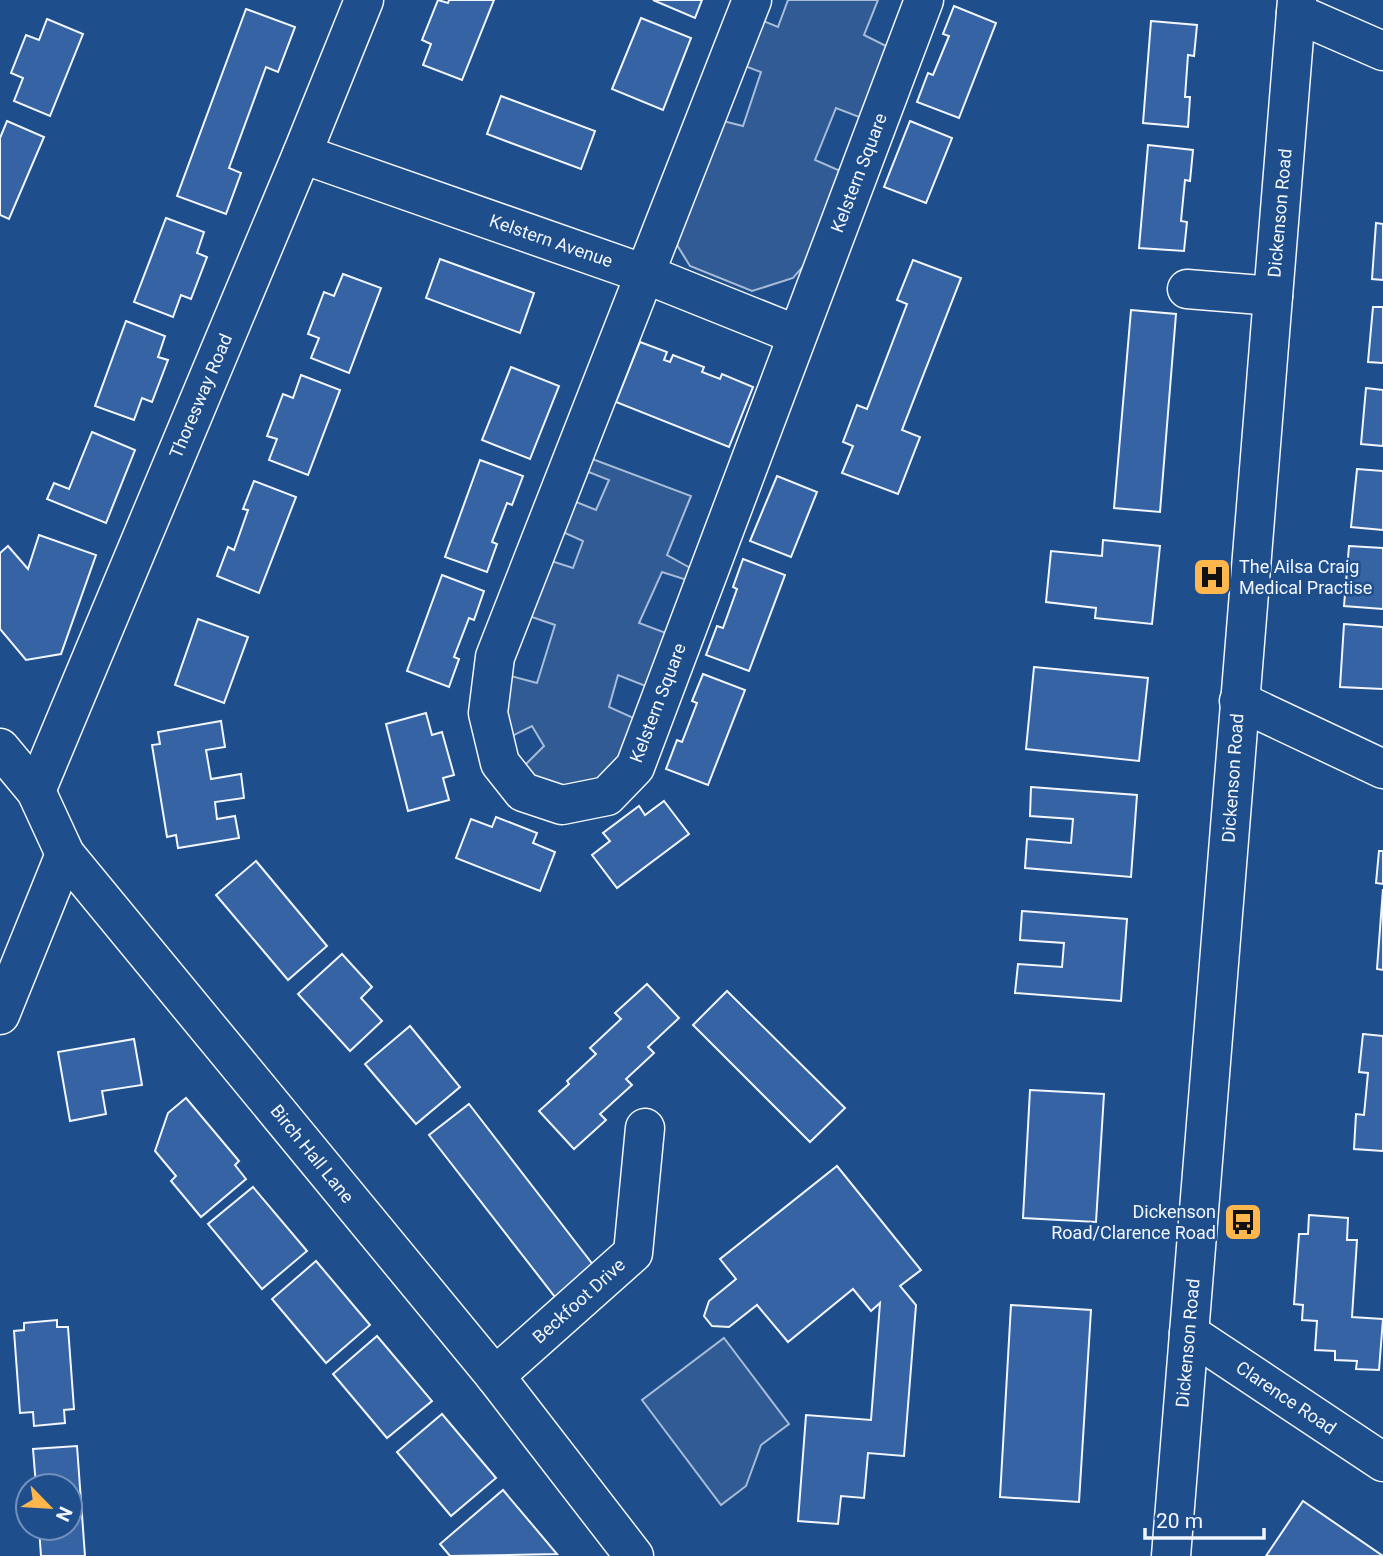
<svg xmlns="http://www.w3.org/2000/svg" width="1383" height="1556" font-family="Roboto,sans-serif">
<rect width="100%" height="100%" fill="#1f4e8c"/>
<g fill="#305b95" stroke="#a8bbd7" stroke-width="2">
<polygon points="788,0 878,0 864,35 896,51 867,120 836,108 815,160 845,173 808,261 793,278 752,291 690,266 677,245 711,118 743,126 761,72 734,62 751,16 778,27"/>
<polygon points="587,457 691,496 667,555 694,570 693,582 662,572 639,623 674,636 653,689 618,675 609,707 640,721 623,759 600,784 561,789 534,780 522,768 544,746 532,726 506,739 503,674 537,683 555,625 523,614 542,558 573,568 583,541 554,528 569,499 596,510 609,480 581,469"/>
<polygon points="724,1338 789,1424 761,1445 746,1486 721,1505 642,1400"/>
</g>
<g fill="#3563a3" stroke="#f2f6ff" stroke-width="2">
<polygon points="438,0 448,3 449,0 494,0 462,80 423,65 431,44 422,40"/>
<polygon points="653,0 702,0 695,18"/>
<polygon points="954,6 996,23 959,118 917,102 928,73 933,75 949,36 943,34"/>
<polygon points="246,9 295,27 278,72 266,67 229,168 241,173 226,214 177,196"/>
<polygon points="641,18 691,38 663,110 612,89"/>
<polygon points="47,19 83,34 50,116 14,101 23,78 11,73 26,35 39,40"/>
<polygon points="1151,21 1197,25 1194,56 1188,55 1185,97 1190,97 1188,127 1143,123"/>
<polygon points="501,96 595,131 581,169 487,134"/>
<polygon points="7,121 44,137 9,219 0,215 0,138"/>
<polygon points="910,121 952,138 926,203 884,187"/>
<polygon points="1148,145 1193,150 1190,181 1185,180 1181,221 1187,222 1184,251 1139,248"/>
<polygon points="166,218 204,232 197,253 207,257 191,299 181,295 173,317 134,302"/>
<polygon points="1376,223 1383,224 1383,280 1372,279"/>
<polygon points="440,259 534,293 520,333 426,298"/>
<polygon points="913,260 961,278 902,430 920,437 898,494 842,473 853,446 843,442 857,405 867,409 907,304 897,300"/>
<polygon points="343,274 381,288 349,373 311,358 319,338 308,334 324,292 334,296"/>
<polygon points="1373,307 1383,307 1383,363 1368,362"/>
<polygon points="1131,310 1176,314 1160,512 1114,508"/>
<polygon points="126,321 165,336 158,357 168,360 152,402 142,398 134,420 95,406"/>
<polygon points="640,342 667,352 664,360 670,362 673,355 704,367 702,372 720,379 722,374 753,387 729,447 616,402"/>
<polygon points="511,367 559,386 530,459 482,440"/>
<polygon points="301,375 340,390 308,475 269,460 277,439 267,436 283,394 293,398"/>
<polygon points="1366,388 1383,390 1383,446 1361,444"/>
<polygon points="92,432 135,450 106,523 47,499 54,483 69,489"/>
<polygon points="480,460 523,476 512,505 507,503 492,542 497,544 487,572 445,557"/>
<polygon points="1357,469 1383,471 1383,530 1351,527"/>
<polygon points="777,476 817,492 791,557 750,541"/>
<polygon points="254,481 296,497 259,593 217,576 228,547 234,550 248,510 243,509"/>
<polygon points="39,535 96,555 61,654 26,660 0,629 0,553 8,546 28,569"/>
<polygon points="1103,540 1160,546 1152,624 1095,618 1096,608 1046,602 1051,551 1102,556"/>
<polygon points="1349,546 1383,548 1383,609 1344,606"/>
<polygon points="743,559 785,575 749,671 706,655 717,626 723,628 737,589 733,587"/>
<polygon points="442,575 484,591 474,620 469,618 454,657 459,659 449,687 407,671"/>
<polygon points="198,619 248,637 224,703 175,685"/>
<polygon points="1344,624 1383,627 1383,689 1340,687"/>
<polygon points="1034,667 1148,678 1139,761 1026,749"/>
<polygon points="703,674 745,690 708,785 666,769 677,740 682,742 697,703 692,701"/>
<polygon points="426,713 432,735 442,732 454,775 443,778 449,800 408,811 386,724"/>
<polygon points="221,721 225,747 206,750 211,779 241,774 244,798 215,802 217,819 235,816 239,838 178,848 176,835 167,837 152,745 160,744 158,732"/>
<polygon points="1031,787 1137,795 1131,877 1025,868 1027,839 1071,843 1073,819 1030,816"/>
<polygon points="664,801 689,834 617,888 592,855 610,841 603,833 639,806 645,815"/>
<polygon points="496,817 537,833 533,843 555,852 540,891 456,858 471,819 492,827"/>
<polygon points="1379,851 1383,851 1383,884 1376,883"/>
<polygon points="256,861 327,946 288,980 216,895"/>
<polygon points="1383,889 1383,970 1377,969"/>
<polygon points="1022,911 1127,919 1121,1001 1015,993 1018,964 1062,967 1064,943 1020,940"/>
<polygon points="342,954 372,987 361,998 382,1021 350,1051 298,994"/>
<polygon points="647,984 679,1018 648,1047 654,1053 626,1079 632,1085 600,1114 606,1120 574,1149 539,1111 569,1084 567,1081 596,1054 590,1048 621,1019 615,1013"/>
<polygon points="727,991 845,1108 810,1142 693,1025"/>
<polygon points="410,1026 460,1087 416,1124 365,1064"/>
<polygon points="1363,1034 1383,1036 1383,1151 1354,1149 1356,1114 1364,1115 1368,1073 1359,1072"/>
<polygon points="134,1039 142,1085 102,1091 106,1114 70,1121 58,1052"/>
<polygon points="1030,1090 1104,1094 1096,1222 1023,1218"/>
<polygon points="186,1098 239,1161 235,1165 246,1179 201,1217 171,1181 176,1176 155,1151 168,1113"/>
<polygon points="469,1104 594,1266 555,1297 429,1135"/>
<polygon points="837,1166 921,1270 900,1286 916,1305 904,1456 868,1453 864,1498 841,1496 838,1524 798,1521 806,1415 871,1420 880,1303 871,1311 853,1289 788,1342 757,1305 729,1327 712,1326 704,1316 709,1301 736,1279 720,1259"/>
<polygon points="253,1187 307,1251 262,1289 208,1224"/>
<polygon points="1309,1215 1348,1218 1347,1240 1357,1240 1352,1317 1383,1319 1379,1370 1356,1369 1357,1361 1335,1360 1335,1351 1315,1350 1317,1321 1302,1320 1303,1305 1294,1304 1299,1234 1308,1234"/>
<polygon points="316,1261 370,1325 326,1363 272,1299"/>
<polygon points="1011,1305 1091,1310 1079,1502 1000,1497"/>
<polygon points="57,1320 57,1327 68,1327 74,1409 64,1410 65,1423 34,1426 33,1412 20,1413 14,1331 24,1330 24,1323"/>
<polygon points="377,1336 432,1401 387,1438 333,1374"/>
<polygon points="442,1414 496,1478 451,1516 397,1452"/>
<polygon points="77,1446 85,1556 41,1556 39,1528 70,1528 70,1486 36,1486 33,1449"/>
<polygon points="503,1490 557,1554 450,1556 440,1544"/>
<polygon points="1303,1501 1383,1556 1266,1556"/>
</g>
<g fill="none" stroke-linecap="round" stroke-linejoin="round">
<defs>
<g id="minor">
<polyline points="752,0 495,657 488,713 500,763 523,792 562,805 607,796 635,767 924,0"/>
<polyline points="1296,13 1383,51"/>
<polyline points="302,154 645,274 797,335"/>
<polyline points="1187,289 1273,296"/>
<polyline points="1239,701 1383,769"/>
<polyline points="0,748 36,791 65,854 495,1376 634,1556"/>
<polyline points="36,791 302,154 364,0"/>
<polyline points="0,1015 65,854"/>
<polyline points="1189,1333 1383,1462"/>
<polyline points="495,1376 633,1253 645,1128"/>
</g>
<polyline id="highway" points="1171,1556 1297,0"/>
</defs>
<use href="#minor" stroke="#f2f6ff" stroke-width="41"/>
<use href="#highway" stroke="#f2f6ff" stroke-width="41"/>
<use href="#minor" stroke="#1f4e8c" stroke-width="38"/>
<use href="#highway" stroke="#1f4e8c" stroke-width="38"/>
</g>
<defs>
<symbol id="hospital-square" viewBox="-11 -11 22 22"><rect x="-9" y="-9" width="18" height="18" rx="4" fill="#ffb74d" stroke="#1f4e8c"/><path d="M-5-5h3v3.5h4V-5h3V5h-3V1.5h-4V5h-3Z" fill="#111"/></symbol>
<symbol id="bus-square" viewBox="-11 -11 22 22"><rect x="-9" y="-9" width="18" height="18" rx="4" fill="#ffb74d" stroke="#1f4e8c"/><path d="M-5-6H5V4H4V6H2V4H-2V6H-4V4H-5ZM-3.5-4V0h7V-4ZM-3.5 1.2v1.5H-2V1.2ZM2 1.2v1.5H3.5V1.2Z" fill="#111"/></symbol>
</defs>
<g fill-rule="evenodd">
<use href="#hospital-square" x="1190" y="555" width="44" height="44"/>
<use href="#bus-square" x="1221" y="1200" width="44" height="44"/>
</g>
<g text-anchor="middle" stroke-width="5" stroke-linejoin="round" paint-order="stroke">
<g font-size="18" fill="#f2f6ff" stroke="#1f4e8c">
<text transform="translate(859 173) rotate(-69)" y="6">Kelstern Square</text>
<text transform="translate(1280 213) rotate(-85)" y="6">Dickenson Road</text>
<text transform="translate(551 241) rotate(19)" y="6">Kelstern Avenue</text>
<text transform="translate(201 396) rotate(-67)" y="6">Thoresway Road</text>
<text transform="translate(658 703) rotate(-69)" y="6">Kelstern Square</text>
<text transform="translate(1233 778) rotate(-86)" y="6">Dickenson Road</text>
<text transform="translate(312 1154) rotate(51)" y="6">Birch Hall Lane</text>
<text transform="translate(579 1301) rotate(-42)" y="6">Beckfoot Drive</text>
<text transform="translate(1188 1343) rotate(-85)" y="6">Dickenson Road</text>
<text transform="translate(1286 1398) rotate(34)" y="6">Clarence Road</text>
</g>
<g font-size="18" fill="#f2f6ff" stroke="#1f4e8c" text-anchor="start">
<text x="1239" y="573">The Ailsa Craig<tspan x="1239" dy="21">Medical Practise</tspan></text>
<text x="1216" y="1218" text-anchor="end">Dickenson<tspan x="1216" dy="21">Road/Clarence Road</tspan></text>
</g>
</g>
<g transform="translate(49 1507) rotate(115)"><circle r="33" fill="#1f4e8c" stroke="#7391ba" stroke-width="2"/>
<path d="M0-5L12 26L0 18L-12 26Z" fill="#ffb74d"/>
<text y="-10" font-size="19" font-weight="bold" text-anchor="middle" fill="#f2f6ff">N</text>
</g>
<path d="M1145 1528v10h119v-10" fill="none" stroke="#f2f6ff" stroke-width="3.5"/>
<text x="1156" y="1528" font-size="21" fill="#f2f6ff" stroke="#1f4e8c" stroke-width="5" paint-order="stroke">20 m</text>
</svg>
